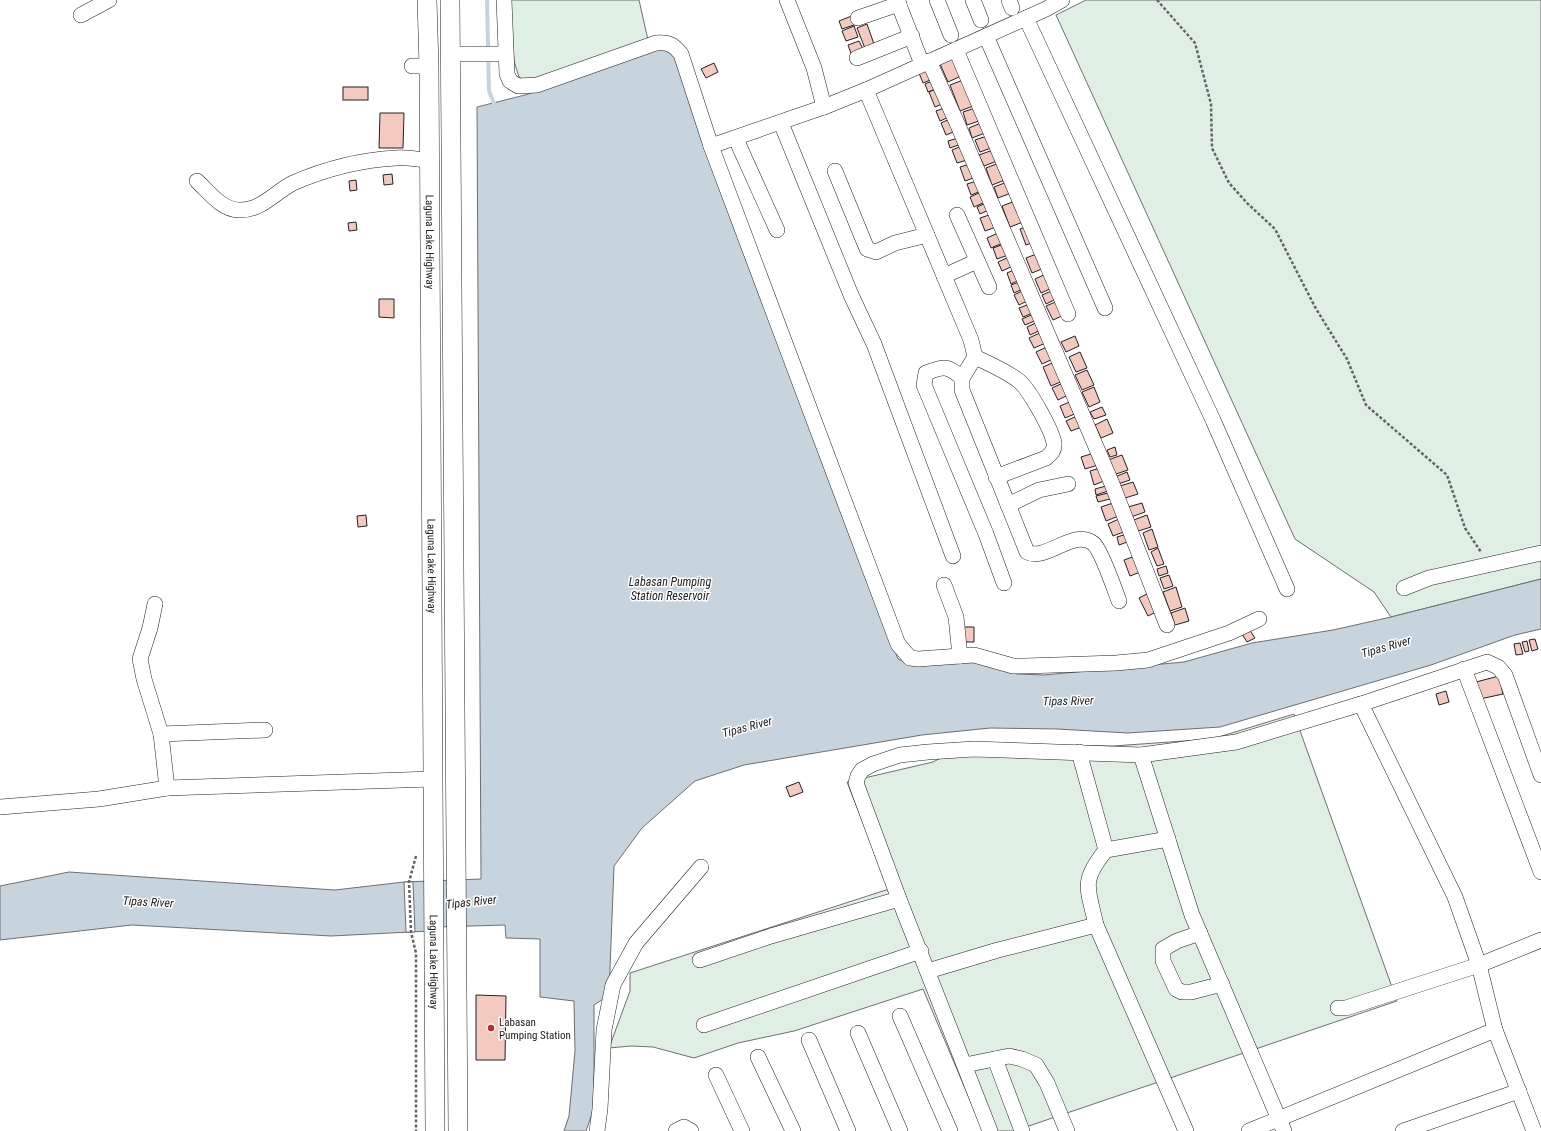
<svg xmlns="http://www.w3.org/2000/svg" width="1541" height="1131" font-family="'Roboto Condensed',sans-serif">
<rect width="100%" height="100%" fill="#fff"/>
<g fill="#e0efe3" stroke="#6f6f6f">
<polygon points="510,0 639,0 648,40 526,81 519,77 514,61"/>
<polygon points="1086,0 1541,0 1541,579 1391,617 1374,592 1295,539 1056,15"/>
<polygon points="1294,714 1397,1001 1014,1131 983,1131 923,989 794,1031 738,1043 694,1058 653,1047 631,1046 609,1048 630,991 630,973 889,889 847,782 933,762 966,745 1113,746 1212,739"/>
</g>
<polygon fill="#c7d3dd" stroke="#6f6f6f" points="664,49 673,52 898,659 909,664 983,662 1017,674 1044,675 1184,662 1252,643 1333,630 1391,617 1541,579 1541,629 1515,635 1431,665 1220,727 1128,733 1057,729 990,728 922,735 744,765 695,781 642,828 614,866 609,995 594,1005 594,1108 586,1131 564,1131 569,1116 575,1051 574,1001 540,997 540,939 506,938 505,925 437,927 430,931 331,936 132,925 0,940 0,886 69,872 335,890 404,882 481,879 477,107 525,95 655,50"/>
<polygon fill="#fff" stroke="#6f6f6f" points="404,882 413,882 415,932 406,932"/>
<g fill="none" stroke-linecap="round" stroke-linejoin="round">
<polyline stroke="#c7d3dd" stroke-width="4" points="487,0 489,91 495,106"/>
</g>
<g fill="#f3c9c0" stroke="#222">
<polygon points="854,15 857,24 842,29 839,21"/>
<polygon points="867,24 875,47 866,51 857,28"/>
<polygon points="854,26 858,37 846,41 842,31"/>
<polygon points="859,41 864,51 852,56 848,45"/>
<polygon points="954,58 961,76 948,82 940,64"/>
<polygon points="714,63 718,72 706,78 701,69"/>
<polygon points="930,68 935,78 923,83 919,73"/>
<polygon points="934,80 938,88 928,92 925,84"/>
<polygon points="963,80 973,106 960,111 950,85"/>
<rect x="343" y="87" width="25" height="13"/>
<polygon points="938,88 944,103 935,107 929,92"/>
<polygon points="947,107 951,116 940,121 936,111"/>
<polygon points="975,108 979,121 967,125 963,112"/>
<polygon points="380,113 404,113 403,148 379,148"/>
<polygon points="952,118 958,130 946,135 941,123"/>
<polygon points="981,123 985,133 972,138 969,128"/>
<polygon points="987,136 991,148 980,152 975,140"/>
<polygon points="958,138 961,144 950,148 948,141"/>
<polygon points="962,146 967,160 957,163 952,150"/>
<polygon points="993,150 997,161 984,166 979,155"/>
<polygon points="999,163 1005,180 992,185 986,168"/>
<polygon points="970,164 976,177 965,181 960,167"/>
<polygon points="392,174 393,184 384,185 383,175"/>
<polygon points="356,180 357,190 350,191 349,181"/>
<polygon points="977,181 981,191 971,195 967,184"/>
<polygon points="1007,182 1011,193 998,198 994,187"/>
<polygon points="981,192 985,202 974,207 970,197"/>
<polygon points="1015,201 1023,222 1010,227 1002,206"/>
<polygon points="986,203 989,210 980,214 977,207"/>
<polygon points="992,214 996,227 985,231 980,218"/>
<polygon points="356,222 357,230 349,231 348,223"/>
<polygon points="1028,226 1034,242 1026,245 1020,229"/>
<polygon points="1000,232 1005,242 991,248 987,238"/>
<polygon points="1004,244 1008,255 997,259 993,248"/>
<polygon points="1039,253 1044,268 1032,273 1026,258"/>
<polygon points="1011,256 1015,265 1002,271 998,262"/>
<polygon points="1016,269 1021,279 1011,284 1007,273"/>
<polygon points="1048,273 1054,287 1041,293 1035,279"/>
<polygon points="1022,281 1025,288 1014,293 1011,285"/>
<polygon points="1026,289 1031,299 1019,305 1014,295"/>
<polygon points="1054,290 1058,298 1046,304 1042,295"/>
<polygon points="379,299 394,299 394,318 379,317"/>
<polygon points="1058,301 1064,315 1053,320 1046,306"/>
<polygon points="1032,303 1035,312 1023,317 1019,308"/>
<polygon points="1036,313 1039,319 1025,325 1022,319"/>
<polygon points="1038,322 1041,330 1030,335 1027,327"/>
<polygon points="1044,331 1048,342 1034,348 1029,338"/>
<polygon points="1075,336 1079,346 1066,352 1061,342"/>
<polygon points="1049,346 1055,358 1042,364 1036,352"/>
<polygon points="1080,352 1087,368 1076,372 1069,357"/>
<polygon points="1057,361 1065,380 1051,386 1043,367"/>
<polygon points="1087,370 1094,385 1082,390 1075,375"/>
<polygon points="1065,382 1070,394 1058,400 1052,388"/>
<polygon points="1094,387 1100,402 1089,407 1082,392"/>
<polygon points="1072,401 1077,413 1065,418 1060,406"/>
<polygon points="1102,407 1106,415 1094,419 1090,412"/>
<polygon points="1079,415 1084,426 1071,431 1066,421"/>
<polygon points="1107,419 1113,433 1101,438 1095,425"/>
<polygon points="1115,447 1117,455 1110,457 1107,450"/>
<polygon points="1094,453 1098,465 1085,469 1081,457"/>
<polygon points="1122,455 1128,470 1113,475 1108,460"/>
<polygon points="1100,468 1104,481 1094,485 1090,471"/>
<polygon points="1127,472 1130,480 1118,484 1115,477"/>
<polygon points="1133,482 1138,494 1125,498 1120,486"/>
<polygon points="1106,486 1108,491 1096,495 1095,489"/>
<polygon points="1108,493 1110,499 1098,502 1096,496"/>
<polygon points="1116,502 1121,515 1106,521 1101,507"/>
<polygon points="1142,503 1145,512 1131,517 1128,507"/>
<polygon points="366,515 367,526 358,527 357,516"/>
<polygon points="1147,515 1151,527 1135,532 1131,521"/>
<polygon points="1121,518 1126,531 1113,536 1108,524"/>
<polygon points="1152,529 1158,547 1149,550 1143,533"/>
<polygon points="1127,534 1130,541 1119,545 1117,537"/>
<polygon points="1158,548 1164,564 1157,566 1151,552"/>
<polygon points="1138,555 1143,571 1130,576 1124,560"/>
<polygon points="1166,566 1168,573 1159,576 1157,569"/>
<polygon points="1169,575 1173,586 1164,589 1160,578"/>
<polygon points="1176,587 1182,607 1170,611 1163,592"/>
<polygon points="1151,592 1160,610 1148,616 1139,598"/>
<polygon points="1185,608 1189,621 1175,625 1171,613"/>
<polygon points="964,627 974,627 974,642 965,642"/>
<polygon points="1249,629 1255,638 1247,642 1242,634"/>
<polygon points="1535,639 1538,649 1532,651 1529,640"/>
<polygon points="1527,641 1529,651 1525,652 1522,642"/>
<polygon points="1520,643 1523,654 1516,655 1514,644"/>
<polygon points="1499,676 1503,694 1480,699 1476,682"/>
<polygon points="1446,691 1449,702 1439,705 1436,694"/>
<polygon points="799,782 803,792 790,797 786,787"/>
<polygon points="476,995 506,996 505,1060 476,1060"/>
</g>
<g fill="none" stroke-linecap="round" stroke-linejoin="round">
<defs>
<g id="minor">
<path d="M 504,0 L 507,74 L 510,81 L 518,86 L 537,85 L 656,43 C 668,42 673,44 681,54 L 711,146 L 898,644 L 910,658 L 918,659 L 974,655 L 1013,666 L 1025,666 L 1116,663 L 1148,660 L 1229,633 L 1259,619"/>
<polyline points="787,0 814,68 824,107"/>
<polyline points="897,0 922,64"/>
<polyline points="937,0 951,35"/>
<polyline points="973,0 981,20"/>
<polyline points="1009,0 1012,8"/>
<polyline points="81,15 109,0"/>
<polyline points="858,18 899,4"/>
<polyline points="1026,18 1213,420 1287,589"/>
<polyline points="986,36 1105,308"/>
<polyline points="956,50 1068,314"/>
<polyline points="450,54 505,54"/>
<polyline points="857,58 912,36"/>
<polyline points="929,61 957,123 1112,484 1167,625"/>
<polyline points="412,66 429,66"/>
<path d="M 866,90 L 971,340 L 975,357 L 962,378 L 962,390 L 1027,552 C 1046,562 1075,527 1094,544 C 1102,552 1114,588 1119,601"/>
<polyline points="781,123 851,295 874,344 953,556"/>
<polyline points="736,139 777,230"/>
<polyline points="711,146 824,107 866,90 1046,9 1062,0"/>
<polyline points="835,171 867,249 876,252 895,243 927,235"/>
<path d="M 197,181 C 209,192 222,210 239,210 C 261,211 275,192 293,183 C 325,169 360,160 396,158 C 407,157 419,160 430,160"/>
<polyline points="957,215 989,287"/>
<polyline points="944,276 977,261"/>
<path d="M 975,357 C 990,364 1006,371 1019,381 C 1029,389 1052,430 1054,443 C 1055,450 1051,454 1046,458 L 996,477"/>
<path d="M 962,378 C 948,365 943,366 926,373 L 924,385 L 986,534 L 1004,583"/>
<polyline points="1008,505 1039,490 1068,484"/>
<polyline points="944,585 956,617 960,656"/>
<polyline points="1404,588 1429,578 1541,553"/>
<polyline points="155,604 150,628 140,659 144,679 161,734"/>
<polyline points="1464,669 1541,872"/>
<polyline points="1361,704 1455,897 1479,965 1495,1030 1534,1131"/>
<polyline points="1141,755 1192,915 1284,1131"/>
<polyline points="167,788 161,734 265,730"/>
<polyline points="0,807 99,799 167,788 432,779"/>
<polyline points="1106,850 1168,839"/>
<polyline points="1096,925 1186,1131"/>
<polyline points="1200,933 1177,941 1163,949 1163,961 1176,989 1182,992 1191,992 1222,984"/>
<polyline points="700,960 771,936 899,899"/>
<path d="M 928,971 L 998,950 L 1096,925 C 1088,888 1080,882 1106,850 L 1079,752"/>
<polyline points="1338,1008 1346,1008 1479,965 1541,940"/>
<polyline points="900,1016 950,1131"/>
<polyline points="704,1025 921,951"/>
<polyline points="858,1033 900,1131"/>
<polyline points="809,1040 848,1131"/>
<polyline points="758,1057 793,1131"/>
<polyline points="995,1059 1022,1131"/>
<polyline points="965,1065 1009,1056 1022,1059 1036,1065 1047,1083 1067,1131"/>
<polyline points="716,1075 742,1131"/>
<polyline points="597,1131 600,1109 604,1030 613,985 636,943 701,867"/>
<polyline points="676,1131 684,1127 691,1131"/>
<polyline points="990,1131 899,899 856,783 858,776 862,770 873,764 900,755 928,752 974,749 1141,755 1236,742 1361,704 1487,662 1498,667 1505,675 1541,775"/>
<polyline points="1249,1131 1495,1030"/>
<polyline points="1403,1131 1519,1091"/>
</g>
<g id="major">
<path id="s1" d="M 427,0 L 429,66 L 435,1131"/>
<polyline points="450,0 458,1131"/>
</g>
</defs>
<use href="#minor" stroke="#222" stroke-width="16"/>
<use href="#major" stroke="#222" stroke-width="20"/>
<g stroke="#646464" stroke-width="2.5" stroke-dasharray="3 2" stroke-linecap="butt">
<polyline points="1157,0 1195,43 1211,104 1212,148 1229,183 1248,204 1275,229 1315,307 1347,359 1366,405 1447,475 1465,528 1481,552"/>
<polyline points="416,856 409,882 411,932 416,953 416,1131"/>
</g>
<use href="#minor" stroke="#fff" stroke-width="15"/>
<use href="#major" stroke="#fff" stroke-width="19"/>
</g>
<circle fill="#c62828" stroke="#fff" stroke-width="1.5" cx="491" cy="1028" r="4"/>
<g text-anchor="middle" stroke-width="3" stroke-linejoin="round" paint-order="stroke">
<g font-size="11" fill="#222" stroke="#fff">
<text dy="4" stroke="none"><textPath href="#s1" startOffset="242">Laguna Lake Highway</textPath></text>
<text dy="4" stroke="none"><textPath href="#s1" startOffset="566">Laguna Lake Highway</textPath></text>
<text dy="4" stroke="none"><textPath href="#s1" startOffset="962">Laguna Lake Highway</textPath></text>
</g>
<g font-size="11" fill="#222" stroke="#fff" text-anchor="start">
<text x="499" y="1026">Labasan<tspan x="499" dy="13">Pumping Station</tspan></text>
</g>
<g font-size="12" font-style="italic" fill="#222" stroke="#fff">
<text x="670" y="586">Labasan Pumping<tspan x="670" dy="14">Station Reservoir</tspan></text>
<text transform="translate(1386 647) rotate(-16)" y="4">Tipas River</text>
<text transform="translate(1068 701) rotate(-1)" y="4">Tipas River</text>
<text transform="translate(747 727) rotate(-15)" y="4">Tipas River</text>
<text transform="translate(148 902) rotate(3)" y="4">Tipas River</text>
<text transform="translate(471 902) rotate(-6)" y="4">Tipas River</text>
</g>
</g>
</svg>
